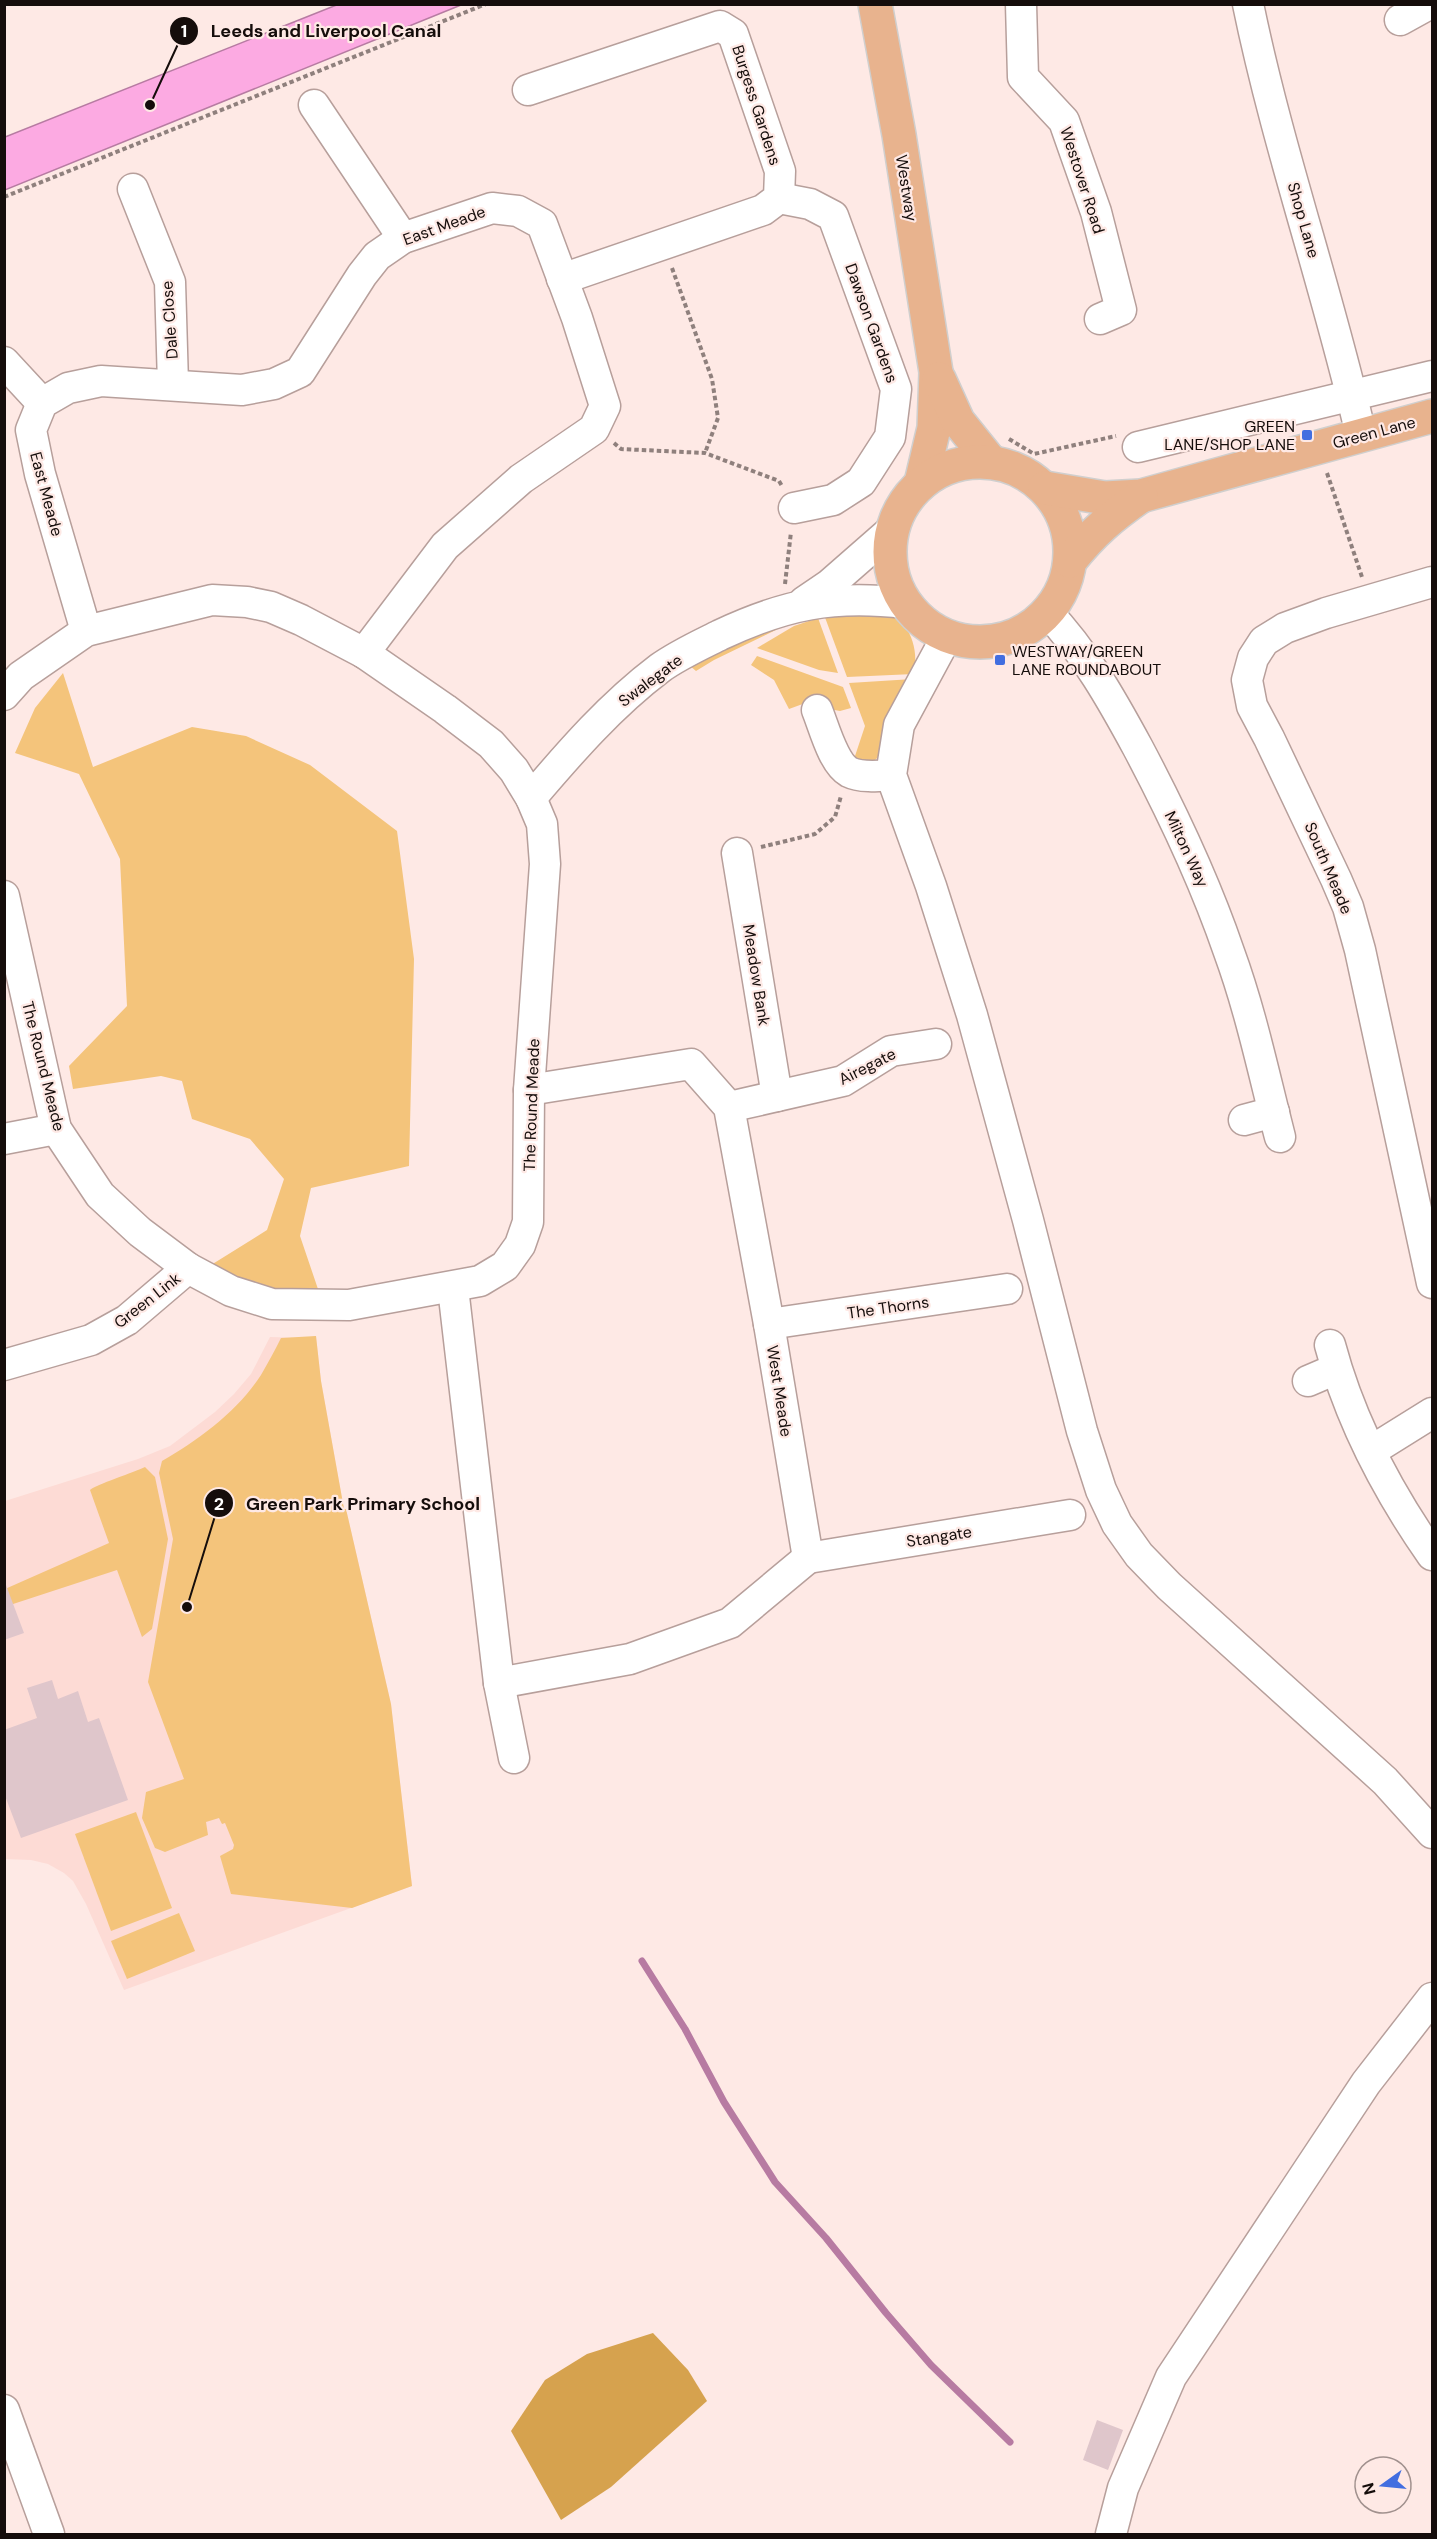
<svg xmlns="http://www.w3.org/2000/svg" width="1437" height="2539" font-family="'DM Sans',sans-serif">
<rect width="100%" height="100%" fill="#fee9e5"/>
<polygon fill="#fddbd5" points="316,1336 321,1381 344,1509 346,1509 391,1704 412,1886 124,1990 86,1904 73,1881 64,1873 48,1864 31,1860 5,1859 5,1501 138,1459 170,1446 215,1412 234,1394 251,1374 270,1337 304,1338"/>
<g fill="#f4c47b">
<path d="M 823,612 C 838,612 871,608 884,612 C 911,620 919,650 914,674 L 847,677 Z"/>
<polygon points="818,618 838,673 819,670 757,648 794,626"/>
<polygon points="782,627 714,660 696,671 689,665 739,637"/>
<polygon points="757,656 843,687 851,708 840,711 829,709 819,698 789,709 774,680 751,665"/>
<polygon points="63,673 93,767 192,727 246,736 310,765 397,831 414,959 409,1166 311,1188 300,1236 319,1292 267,1289 211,1265 267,1230 284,1179 250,1139 192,1119 182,1081 161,1076 73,1089 69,1066 127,1006 120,859 79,774 15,753 35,708"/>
<polygon points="913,679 879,756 873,762 853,762 865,726 849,683"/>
<path d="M 316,1336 L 321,1381 L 344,1509 L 346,1509 L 391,1704 L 412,1886 L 352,1908 L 231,1894 L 220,1856 L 233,1849 L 234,1845 L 225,1823 L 222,1824 L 219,1818 L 206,1822 L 208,1835 L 165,1852 L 155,1848 L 142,1818 L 146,1792 L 184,1779 L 148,1682 L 173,1539 L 159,1473 L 162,1461 C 199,1440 238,1411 261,1375 C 268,1363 275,1350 281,1338 Z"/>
<path d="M 145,1467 L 155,1477 L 168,1539 L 152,1629 L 142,1637 L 117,1570 L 10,1605 L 5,1589 L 109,1543 L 90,1490 C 95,1485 135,1472 145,1467 Z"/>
<polygon points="136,1812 172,1908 111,1931 75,1834"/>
<polygon points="179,1913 195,1951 127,1979 111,1941"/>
</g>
<polygon fill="#d6a24e" points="653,2333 688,2370 707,2401 611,2487 561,2520 511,2431 545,2380 587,2354"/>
<polygon fill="#fcaae2" stroke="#b77ba2" stroke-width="1.5" points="339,4 461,5 5,190 5,137"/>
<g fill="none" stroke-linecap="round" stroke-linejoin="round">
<polyline stroke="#b77ba2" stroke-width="7" points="642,1961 685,2029 724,2102 775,2182 826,2238 886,2313 931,2365 1010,2442"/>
</g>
<g fill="#dfc6cb">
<polygon points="6,1585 24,1633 4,1640 4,1586"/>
<polygon points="52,1680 58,1699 78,1691 88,1722 99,1718 128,1800 21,1838 4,1793 4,1730 37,1718 27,1688"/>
<polygon points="1097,2420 1123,2430 1108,2470 1083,2460"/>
</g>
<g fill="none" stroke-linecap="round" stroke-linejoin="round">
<defs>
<g id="minor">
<polyline points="1021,4 1023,77 1064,121 1096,212 1121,310 1100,319"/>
<path d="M 1248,4 C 1278,150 1328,290 1361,435"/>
<polyline points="1400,20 1429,4"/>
<polyline points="528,90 720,26 733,34 780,171 779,198 763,210 562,279"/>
<polyline points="314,105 403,238"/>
<polyline points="133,189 170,282 173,384"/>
<polyline points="779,198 810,204 833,216 896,389 890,437 861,482 833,500 794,508"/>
<polyline points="4,362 42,403"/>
<polyline points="1138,447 1432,376"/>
<polyline points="1432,582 1326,613 1285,628 1264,641 1253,658 1247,680 1252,706 1269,738 1336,879 1348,907 1360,950 1432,1283"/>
<polyline points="804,602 829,585 893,529"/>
<path d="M 1047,612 C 1085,652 1112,700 1138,748 C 1173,814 1205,882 1229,952 C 1251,1012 1264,1075 1280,1137"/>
<polyline points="86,631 40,474 31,430 42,403 68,388 101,381 242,390 274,384 300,372 362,275 377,256 403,238 492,208 518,211 542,224 577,318 605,406 594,429 521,479 445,546 364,653"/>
<polyline points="947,636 899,725 891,775 931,886 972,1015 1028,1220 1082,1431 1101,1490 1117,1524 1139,1555 1169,1586 1385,1781 1432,1833"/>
<polyline points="4,695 21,676 86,631 212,600 247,602 271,607 301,620 364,653 445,709 491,744 514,770 531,798 542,824 545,864 529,1090 528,1222 520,1245 505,1266 480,1281 349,1305 272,1304 231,1291 188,1268 140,1232 100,1195 56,1129 4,896"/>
<path d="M 817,710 C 824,727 833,763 849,772 C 861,778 879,776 891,775"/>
<path d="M 531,798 C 571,751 611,705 660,668 C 678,655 700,645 720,635 C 786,604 832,595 905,603"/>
<polyline points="737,853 777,1096"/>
<polyline points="529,1090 691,1064 729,1107 769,1324 808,1558"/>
<polyline points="729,1107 843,1081 891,1051 936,1044"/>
<polyline points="1244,1120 1274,1112"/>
<polyline points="4,1139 56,1129"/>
<polyline points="453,1288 499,1683 514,1758"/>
<polyline points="769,1324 1007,1289"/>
<path d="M 1330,1345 C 1350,1420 1388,1492 1432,1555"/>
<polyline points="4,1365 91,1340 127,1320 188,1268"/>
<polyline points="1308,1381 1336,1369"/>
<polyline points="1371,1451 1432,1413"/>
<polyline points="808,1558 1070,1515"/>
<polyline points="499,1683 630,1659 730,1623 808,1558"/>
<polyline points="4,2410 49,2534"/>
<polyline points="1111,2534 1123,2488 1171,2377 1366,2083 1432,1998"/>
</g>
<g id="major">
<polyline points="875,4 899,135 936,372 934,428 921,483"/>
<polyline points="939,379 958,421 991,462"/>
<circle cx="980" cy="552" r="90"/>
<polyline points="1045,488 1105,498 1141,496 1432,416"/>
<path d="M 1070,561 C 1093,532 1111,517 1141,496"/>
</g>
</defs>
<use href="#minor" stroke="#b79f9b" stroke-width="33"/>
<use href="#major" stroke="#d0cfce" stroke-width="36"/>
<g stroke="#8f807d" stroke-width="4" stroke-dasharray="4.5 3" stroke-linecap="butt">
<polyline points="4,197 486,4"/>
<polyline points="672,268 712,379 718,418 705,453"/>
<polyline points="1009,439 1034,454 1116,436"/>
<polyline points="614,443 621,449 705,453 779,481 782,486"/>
<polyline points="1327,473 1362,577"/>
<polyline points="785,584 791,532"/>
<polyline points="761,847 815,834 835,817 841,796"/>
</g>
<use href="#minor" stroke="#fff" stroke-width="30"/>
<use href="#major" stroke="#e8b38e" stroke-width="33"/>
</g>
<g fill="#426ee0" stroke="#fee9e5" stroke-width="2">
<rect x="1301" y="429" width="12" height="12" rx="3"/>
<rect x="994" y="654" width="12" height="12" rx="3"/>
</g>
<g text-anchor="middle" stroke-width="4.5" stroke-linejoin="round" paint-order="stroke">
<g font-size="16" fill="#150d0b" stroke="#fee9e5">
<text transform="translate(757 105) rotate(72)" y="6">Burgess Gardens</text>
<text transform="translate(1083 180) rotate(72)" y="6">Westover Road</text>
<text transform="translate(907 188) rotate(81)" y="6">Westway</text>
<text transform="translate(1304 220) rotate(74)" y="6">Shop Lane</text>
<text transform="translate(444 225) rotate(-20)" y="6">East Meade</text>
<text transform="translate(169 320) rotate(-94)" y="6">Dale Close</text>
<text transform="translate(872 323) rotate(70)" y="6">Dawson Gardens</text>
<text transform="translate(1374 432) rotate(-15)" y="6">Green Lane</text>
<text transform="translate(47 494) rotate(75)" y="6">East Meade</text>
<text transform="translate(650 680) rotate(-37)" y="6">Swalegate</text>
<text transform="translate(1187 849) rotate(65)" y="6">Milton Way</text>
<text transform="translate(1329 868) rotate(67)" y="6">South Meade</text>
<text transform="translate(757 975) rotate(81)" y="6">Meadow Bank</text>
<text transform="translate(44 1066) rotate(76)" y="6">The Round Meade</text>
<text transform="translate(867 1066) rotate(-27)" y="6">Airegate</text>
<text transform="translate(531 1105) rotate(-88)" y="6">The Round Meade</text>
<text transform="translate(147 1300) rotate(-38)" y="6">Green Link</text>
<text transform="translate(888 1307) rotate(-8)" y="6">The Thorns</text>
<text transform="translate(780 1391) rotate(81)" y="6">West Meade</text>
<text transform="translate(939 1536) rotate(-9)" y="6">Stangate</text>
</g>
<g font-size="16" fill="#150d0b" stroke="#fee9e5" text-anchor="end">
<text x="1295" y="432">GREEN<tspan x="1295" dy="18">LANE/SHOP LANE</tspan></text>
<text x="1012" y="657" text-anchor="start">WESTWAY/GREEN<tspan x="1012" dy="18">LANE ROUNDABOUT</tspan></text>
</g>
</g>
<path fill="none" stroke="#150d0b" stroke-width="2" d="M150 105L184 31M187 1607L219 1503"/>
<g fill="#150d0b" stroke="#fee9e5" stroke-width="2">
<circle cx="150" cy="105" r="6"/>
<circle cx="187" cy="1607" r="6"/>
<circle cx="184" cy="31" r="15"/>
<circle cx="219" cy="1503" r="15"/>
</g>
<g font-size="18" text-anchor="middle" font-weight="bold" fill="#fff">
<text x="184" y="37">1</text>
<text x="219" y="1510">2</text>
</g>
<g font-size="18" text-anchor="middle" font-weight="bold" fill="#150d0b" stroke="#fee9e5" stroke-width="4.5" stroke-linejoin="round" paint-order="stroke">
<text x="326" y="37">Leeds and Liverpool Canal</text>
<text x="363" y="1510">Green Park Primary School</text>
</g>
<rect width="1437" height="2539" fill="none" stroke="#150d0b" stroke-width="12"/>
<g transform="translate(1383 2485) rotate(255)"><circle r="28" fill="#fee9e5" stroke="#a1918e" stroke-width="1.5"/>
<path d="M0-4.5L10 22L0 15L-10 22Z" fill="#426ee0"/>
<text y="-9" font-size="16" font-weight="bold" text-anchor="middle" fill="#150d0b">N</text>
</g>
</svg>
